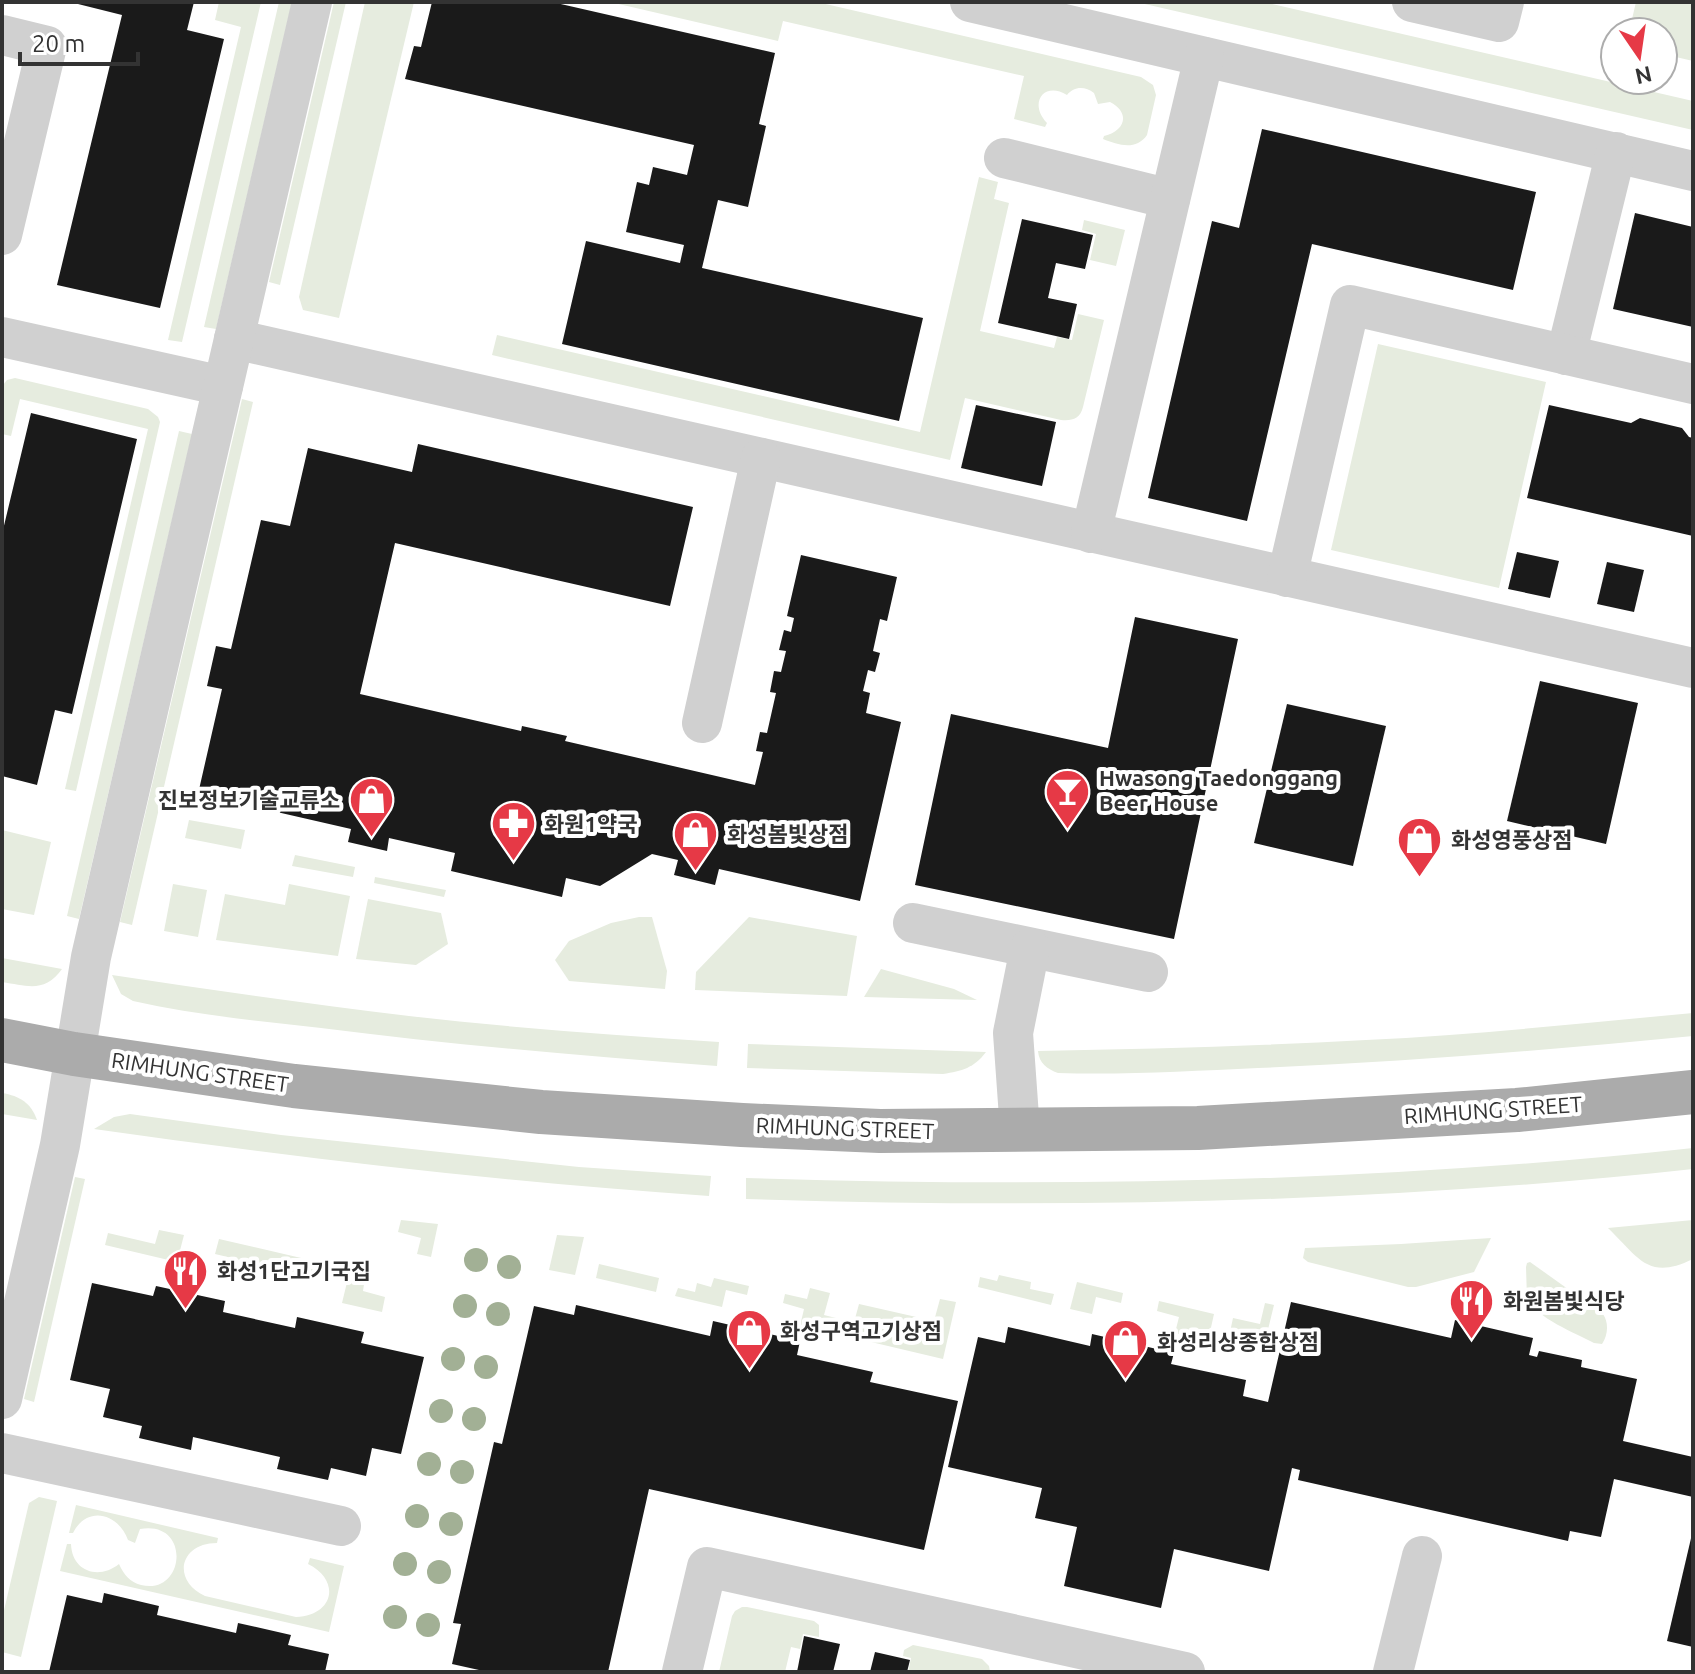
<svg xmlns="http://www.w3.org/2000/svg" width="1695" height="1674" font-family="Ubuntu,'Noto Sans KR',sans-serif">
<rect width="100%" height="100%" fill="#fff"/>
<g fill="#e6ecdf">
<polygon points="219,2 261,2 182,342 168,340 241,27 215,20"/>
<polygon points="279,2 292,2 216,329 204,327"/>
<polygon points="334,2 346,2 280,285 269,282"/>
<polygon points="365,2 414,2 339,318 303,310 299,297"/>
<path d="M 610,2 L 817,2 L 1141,77 L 1153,85 L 1156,95 L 1147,135 C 1136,151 1118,145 1103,139 L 1104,136 C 1125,131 1131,113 1110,102 L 1098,104 L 1094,93 C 1085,86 1074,86 1067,95 C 1044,81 1028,103 1047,123 L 1045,127 L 1014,119 L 1024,76 L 783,21 L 778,41 Z"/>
<polygon points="1136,2 1263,2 1693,101 1693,130"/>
<polygon points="1636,2 1693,2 1693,61 1663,54 1663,32 1629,32"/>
<path d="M 979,177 L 998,182 L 994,199 L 1009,203 L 980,331 L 1054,348 L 1057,337 L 1072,340 L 1078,314 L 1104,320 L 1083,407 C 1080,419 1072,421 1061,420 L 965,398 L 950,460 L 492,355 L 497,335 L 920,432 Z"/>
<polygon points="1084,220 1125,230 1116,266 1090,260 1096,234 1082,230"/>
<polygon points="1378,344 1546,382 1499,588 1331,550"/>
<polygon points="15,378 148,409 158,417 160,422 76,791 65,789 148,429 20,399 11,436 2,434 3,385 7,380"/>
<polygon points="242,399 253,402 132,925 120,922"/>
<polygon points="179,431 192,434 79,919 67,916"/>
<polygon points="189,820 245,830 241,849 185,838"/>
<polygon points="2,830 51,842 34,915 2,909"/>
<polygon points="295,855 355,867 353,877 292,866"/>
<polygon points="375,877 446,890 444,897 374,883"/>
<polygon points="173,884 207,890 198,937 164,931"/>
<polygon points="289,884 350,896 338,956 216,940 225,894 285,905"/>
<polygon points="368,899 441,913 448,944 416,965 356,959"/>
<polygon points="639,917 652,917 667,971 665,989 569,981 555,960 569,941 611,923"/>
<polygon points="749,917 857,936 847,996 695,990 696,972"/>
<path d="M 2,958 L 62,969 C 45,993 28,986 2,982 Z"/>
<polygon points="881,969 954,989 977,1000 864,997"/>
<path d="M 112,975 C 211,990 309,1004 409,1016 C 512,1028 615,1035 719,1042 L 717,1066 C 585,1056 453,1045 321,1028 C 259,1021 195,1015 133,1001 L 121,994 Z"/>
<path d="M 1693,1013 L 1693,1036 C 1548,1050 1403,1062 1258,1068 C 1191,1071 1124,1075 1058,1073 C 1047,1069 1039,1063 1038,1051 C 1147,1049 1256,1046 1366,1040 C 1475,1035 1584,1023 1693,1013 Z"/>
<path d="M 748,1044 L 986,1052 C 974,1068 962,1071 943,1074 L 747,1068 Z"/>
<path d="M 2,1093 C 20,1096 31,1103 37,1120 L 2,1114 Z"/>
<path d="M 130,1114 L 281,1135 L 579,1167 L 711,1176 L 709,1196 C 503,1182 298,1158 94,1129 L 114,1117 Z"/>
<path d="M 1693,1148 L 1693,1169 C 1379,1203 1061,1209 746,1199 L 746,1178 C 1062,1188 1379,1182 1693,1148 Z"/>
<polygon points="75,1177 85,1179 34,1402 24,1399"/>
<polygon points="401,1220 438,1224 431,1257 417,1254 421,1238 398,1232"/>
<path d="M 1693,1220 L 1693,1259 C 1648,1281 1639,1258 1608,1228 Z"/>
<polygon points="159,1230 184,1235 177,1262 105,1245 108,1233 155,1244"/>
<polygon points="557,1235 584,1237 575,1275 549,1270"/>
<polygon points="1491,1238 1474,1272 1416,1287 1408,1287 1308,1262 1303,1258 1305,1248 1401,1244"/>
<polygon points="219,1239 314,1261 311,1277 215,1254"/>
<path d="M 1530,1262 L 1603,1314 C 1609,1323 1608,1335 1602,1344 L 1594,1343 C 1575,1333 1537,1318 1527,1299 L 1526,1267 L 1527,1263 Z"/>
<polygon points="599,1264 659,1278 656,1292 596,1278"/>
<polygon points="349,1274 365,1278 363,1291 385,1297 382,1312 342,1303"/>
<polygon points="999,1275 1031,1282 1030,1289 1054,1294 1051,1305 978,1287 980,1277 997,1281"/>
<polygon points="714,1278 749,1286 747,1295 726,1290 722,1307 675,1296 678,1288 695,1292 697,1283 711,1287"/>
<polygon points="1077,1282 1123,1293 1121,1303 1096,1297 1092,1314 1070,1309"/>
<polygon points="810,1288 830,1293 824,1315 836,1318 833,1333 800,1326 804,1309 783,1303 785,1294 807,1299"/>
<polygon points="940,1299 956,1302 943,1359 850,1337 859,1304 934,1321"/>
<polygon points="1159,1301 1214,1314 1208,1341 1175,1333 1179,1317 1157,1311"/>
<polygon points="1265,1303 1274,1305 1262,1354 1227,1346 1233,1318 1260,1324"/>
<polygon points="39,1497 57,1501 21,1657 2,1652 2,1619 29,1503"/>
<path d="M 76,1505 L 218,1538 L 217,1543 C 180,1543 171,1580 205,1596 L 296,1617 C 333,1616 342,1581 308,1564 L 310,1558 L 344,1566 L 329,1632 L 60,1571 L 67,1544 L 71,1544 C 72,1572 99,1580 119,1564 C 124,1575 130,1582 141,1585 C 185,1596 192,1520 140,1529 L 135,1543 L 128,1540 C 118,1513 87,1505 73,1533 L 69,1533 Z"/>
<polygon points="742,1607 747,1607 814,1621 819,1625 819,1637 803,1634 800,1649 791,1647 785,1672 719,1672 732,1616 735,1611"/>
<polygon points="913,1645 982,1659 989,1666 990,1672 908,1672 911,1658 903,1656 904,1650"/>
</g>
<g fill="#1a1a1a">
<polygon points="70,2 194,2 187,30 224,39 160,308 57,285 122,15"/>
<polygon points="432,2 552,2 775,53 759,124 766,126 748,207 718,200 702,268 923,318 899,421 562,344 586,241 680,263 684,245 626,232 637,182 649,185 653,167 687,175 694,145 405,79 414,46 421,47"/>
<polygon points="1262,129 1536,192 1513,290 1312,244 1247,521 1148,498 1212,221 1239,228"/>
<polygon points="1635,213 1693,227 1693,327 1613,309"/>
<polygon points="1022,219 1093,235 1085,269 1056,263 1048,298 1077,304 1069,339 998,323"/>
<polygon points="976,405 1056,422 1042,486 961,468"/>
<polygon points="1549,405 1631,423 1640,418 1682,428 1689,437 1693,438 1693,536 1527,498"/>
<polygon points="31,413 137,439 72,714 55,710 37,785 2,776 2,534"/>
<polygon points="418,444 693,507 670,606 395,543 360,694 521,731 522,726 567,736 565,741 755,785 763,752 756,751 760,732 767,733 776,693 770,692 774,671 781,672 786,651 779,650 784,630 791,632 794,618 787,616 801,555 897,577 887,621 880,619 873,651 880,653 875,672 868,670 863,691 870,693 866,713 901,722 860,901 719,869 715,885 674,875 678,860 652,854 600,886 566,878 562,897 451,871 455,853 389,838 387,851 348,842 351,829 198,794 222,689 207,686 216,646 231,649 261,520 290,526 308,448 412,472"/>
<polygon points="1517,552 1559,561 1550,598 1508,589"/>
<polygon points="1607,562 1644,570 1634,612 1597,604"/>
<polygon points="1135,617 1238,639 1174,939 915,885 951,714 1108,748"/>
<polygon points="1540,681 1638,703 1606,844 1507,821"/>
<polygon points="1287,704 1386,726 1353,866 1254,843"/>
<polygon points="92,1283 153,1296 156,1286 225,1301 223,1312 295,1328 297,1317 364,1332 361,1343 424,1357 401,1454 372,1448 366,1476 331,1468 328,1480 277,1469 280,1457 193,1437 191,1450 139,1438 142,1426 103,1417 110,1389 70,1380"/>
<polygon points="1291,1302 1451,1338 1455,1320 1533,1338 1529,1355 1537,1357 1539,1351 1582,1360 1581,1367 1637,1379 1623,1441 1693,1457 1693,1497 1614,1479 1601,1537 1570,1531 1568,1541 1298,1480 1300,1470 1292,1468 1269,1571 1174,1549 1161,1608 1064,1586 1077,1527 1035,1518 1042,1488 948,1467 978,1337 1005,1343 1008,1327 1090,1346 1092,1334 1174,1353 1171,1364 1246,1380 1243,1396 1268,1402"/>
<polygon points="576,1305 710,1336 713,1321 800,1341 797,1355 873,1372 870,1382 958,1401 924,1550 649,1489 608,1672 488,1672 452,1664 461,1624 453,1623 494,1442 502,1444 534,1306 574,1315"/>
<polygon points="1692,1534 1693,1534 1693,1647 1667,1641"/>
<polygon points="104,1593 159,1606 157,1615 236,1633 238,1623 291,1635 288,1645 329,1654 325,1672 49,1672 67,1595 102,1603"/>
<polygon points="804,1636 840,1644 833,1672 797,1672"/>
<polygon points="875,1652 910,1660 907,1672 870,1672"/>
</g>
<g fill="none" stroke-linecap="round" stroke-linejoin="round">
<g stroke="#d0d0d0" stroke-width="40">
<polyline points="970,2 1693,171"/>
<polyline points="1412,2 1499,22 1504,2"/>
<polyline points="2,35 47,46 2,235"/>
<polyline points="1004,158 1170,199"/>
<polyline points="2,337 223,386"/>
<polyline points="234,339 1693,668"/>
<polyline points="1566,355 1616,152"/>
<polyline points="1091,533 1204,57"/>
<polyline points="1287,577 1350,305 1693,384"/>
<polyline points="702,723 761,458"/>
<polyline points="913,923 1148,972"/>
<polyline points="1020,1131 1013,1033 1030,948"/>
<polyline points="2,1399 60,1145 91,957 312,2"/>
<polyline points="2,1453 341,1526"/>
<polyline points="682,1672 707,1567 1185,1672"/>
<polyline points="1393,1672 1422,1556"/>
</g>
<polyline stroke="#ababab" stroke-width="44" points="2,1040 74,1054 294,1086 541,1112 742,1125 880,1131 1198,1128 1517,1110 1693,1092"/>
</g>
<g fill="#a2b095">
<circle cx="476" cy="1260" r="12"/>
<circle cx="509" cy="1267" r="12"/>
<circle cx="465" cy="1306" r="12"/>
<circle cx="498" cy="1314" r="12"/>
<circle cx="453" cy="1359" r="12"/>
<circle cx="486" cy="1367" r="12"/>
<circle cx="441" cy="1411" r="12"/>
<circle cx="474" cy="1419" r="12"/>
<circle cx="429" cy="1464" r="12"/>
<circle cx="462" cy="1472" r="12"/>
<circle cx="417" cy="1516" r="12"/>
<circle cx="451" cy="1524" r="12"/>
<circle cx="405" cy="1564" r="12"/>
<circle cx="439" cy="1572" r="12"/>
<circle cx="395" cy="1617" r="12"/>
<circle cx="428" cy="1625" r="12"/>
</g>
<defs>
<symbol id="bar-pin" viewBox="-11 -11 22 30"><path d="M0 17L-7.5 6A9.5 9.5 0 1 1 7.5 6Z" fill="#e63946" stroke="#fff"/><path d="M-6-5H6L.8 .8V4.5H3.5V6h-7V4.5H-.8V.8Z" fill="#fff"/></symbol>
<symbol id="shop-pin" viewBox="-11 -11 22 30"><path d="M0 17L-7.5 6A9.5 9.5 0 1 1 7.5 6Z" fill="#e63946" stroke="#fff"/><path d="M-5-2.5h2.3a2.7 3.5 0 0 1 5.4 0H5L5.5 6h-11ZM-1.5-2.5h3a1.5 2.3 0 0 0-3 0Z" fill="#fff"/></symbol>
<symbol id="pharmacy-pin" viewBox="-11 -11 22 30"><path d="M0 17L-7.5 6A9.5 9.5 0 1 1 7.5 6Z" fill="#e63946" stroke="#fff"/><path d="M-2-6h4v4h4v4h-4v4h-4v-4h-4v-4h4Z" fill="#fff"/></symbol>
<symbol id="restaurant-pin" viewBox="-11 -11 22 30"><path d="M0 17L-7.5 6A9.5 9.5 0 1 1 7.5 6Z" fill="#e63946" stroke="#fff"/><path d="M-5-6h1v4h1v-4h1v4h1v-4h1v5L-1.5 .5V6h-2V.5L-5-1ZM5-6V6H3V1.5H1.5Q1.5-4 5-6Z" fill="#fff"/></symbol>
</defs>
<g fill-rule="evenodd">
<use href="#bar-pin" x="1042" y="766" width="51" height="69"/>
<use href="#shop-pin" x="346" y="774" width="51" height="69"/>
<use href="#pharmacy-pin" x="488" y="798" width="51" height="69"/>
<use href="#shop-pin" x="670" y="808" width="51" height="69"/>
<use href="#shop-pin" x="1394" y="814" width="51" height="69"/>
<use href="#restaurant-pin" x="160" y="1246" width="51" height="69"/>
<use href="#restaurant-pin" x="1446" y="1276" width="51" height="69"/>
<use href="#shop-pin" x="724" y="1306" width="51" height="69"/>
<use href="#shop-pin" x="1100" y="1316" width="51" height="69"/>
</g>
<g text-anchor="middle" stroke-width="8" stroke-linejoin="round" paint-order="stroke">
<g font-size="22" font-weight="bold" fill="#333" stroke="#fff" text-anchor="start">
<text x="1099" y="786">Hwasong Taedonggang<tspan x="1099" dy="25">Beer House</tspan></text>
<text x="340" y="808" text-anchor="end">진보정보기술교류소</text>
<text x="544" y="832">화원1약국</text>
<text x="727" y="842">화성봄빛상점</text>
<text x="1451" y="848">화성영풍상점</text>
<text x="217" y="1279">화성1단고기국집</text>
<text x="1503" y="1309">화원봄빛식당</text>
<text x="780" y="1339">화성구역고기상점</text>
<text x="1157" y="1350">화성리상종합상점</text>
</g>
<g font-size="22" fill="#333" stroke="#fff">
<text transform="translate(200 1072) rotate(8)" y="8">RIMHUNG STREET</text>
<text transform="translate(1493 1110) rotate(-4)" y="8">RIMHUNG STREET</text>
<text transform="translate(845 1128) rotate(2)" y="8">RIMHUNG STREET</text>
</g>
</g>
<rect width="1695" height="1674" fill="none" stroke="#333333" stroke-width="8"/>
<g transform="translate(1639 56) rotate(167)"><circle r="38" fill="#ffffff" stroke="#adadad" stroke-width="2"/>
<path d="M0-6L14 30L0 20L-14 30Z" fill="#e63946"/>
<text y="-12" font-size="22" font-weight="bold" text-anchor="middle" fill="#333333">N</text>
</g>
<path d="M20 52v12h118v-12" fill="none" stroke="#333333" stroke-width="4"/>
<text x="32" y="52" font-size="24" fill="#333333" stroke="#ffffff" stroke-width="6" paint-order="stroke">20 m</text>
</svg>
